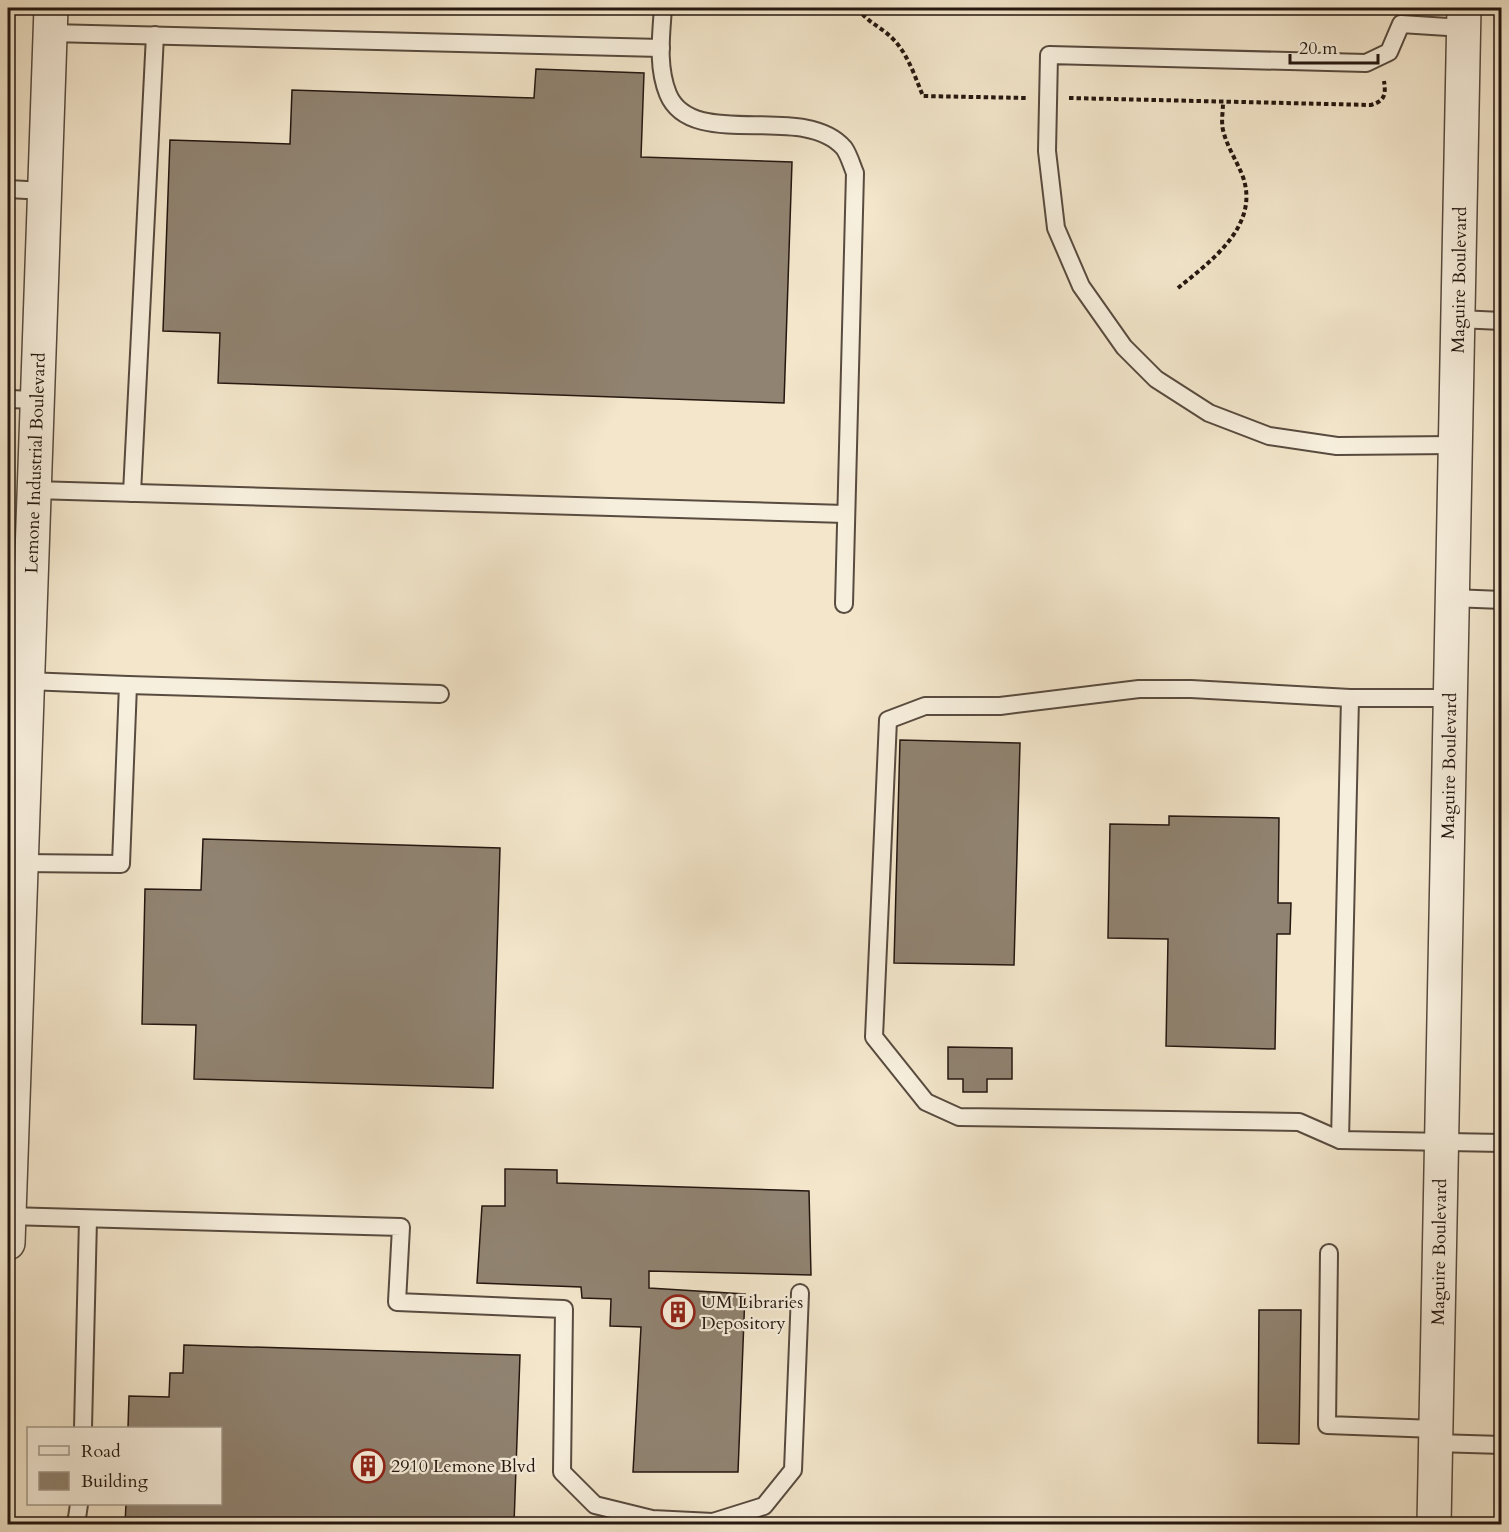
<svg xmlns="http://www.w3.org/2000/svg" width="1509" height="1532" font-family="Cardo,serif">
<rect width="100%" height="100%" fill="#f3e6cb"/>
<filter id="stains"><feTurbulence type="fractalNoise" baseFrequency=".00333" numOctaves="4"/><feColorMatrix values="0 0 0 0 .2 0 0 0 0 .09 0 0 0 0 .02 0 0 0 .5 -.17"/></filter>
<radialGradient id="worn" r=".72"><stop offset=".6" stop-color="#630" stop-opacity="0"/><stop offset="1" stop-color="#630" stop-opacity=".3"/></radialGradient>
<g fill="#908371" stroke="#241710" stroke-width="1.5">
<polygon points="536,69 644,73 641,157 792,162 784,403 218,383 220,333 163,331 170,140 290,144 292,90 534,98"/>
<polygon points="900,740 1020,743 1014,965 894,963"/>
<polygon points="1169,816 1279,818 1278,903 1291,903 1290,934 1277,934 1275,1049 1166,1046 1168,939 1108,938 1110,824 1169,825"/>
<polygon points="203,839 500,848 493,1088 194,1079 196,1025 142,1024 145,889 201,890"/>
<polygon points="948,1047 1012,1048 1012,1079 987,1079 987,1092 963,1092 963,1079 948,1079"/>
<polygon points="505,1169 557,1170 557,1183 809,1191 811,1275 649,1271 649,1288 745,1294 738,1472 633,1472 641,1327 610,1326 611,1299 582,1298 581,1287 477,1283 482,1206 505,1206"/>
<polygon points="1259,1310 1301,1310 1299,1444 1258,1443"/>
<polygon points="184,1345 520,1355 514,1524 125,1524 126,1504 220,1504 220,1428 128,1428 129,1396 169,1397 170,1373 183,1373"/>
</g>
<g fill="none" stroke-linecap="round" stroke-linejoin="round">
<defs>
<g id="service">
<path d="M 663,8 C 661,36 657,67 668,94 C 692,152 803,101 844,148 C 849,155 852,166 855,173 L 844,604"/>
<polyline points="50,33 661,48"/>
<polyline points="8,189 45,191"/>
<polyline points="1458,319 1502,321"/>
<polyline points="8,399 37,400"/>
<polyline points="1455,445 1337,446 1269,436 1209,413 1156,379 1124,347 1081,286 1056,228 1047,151 1049,55 1366,63 1389,52 1401,24 1463,28"/>
<polyline points="34,490 845,514"/>
<polyline points="132,493 155,35"/>
<polyline points="8,587 31,588"/>
<polyline points="1452,598 1502,600"/>
<polyline points="128,685 440,694"/>
<polyline points="1450,698 1350,698 1340,1140 1502,1143"/>
<polyline points="21,863 121,864 128,685 27,681"/>
<polyline points="1340,1140 1299,1122 959,1117 926,1102 874,1037 888,720 925,706 1000,706 1139,689 1191,689 1350,698"/>
<polyline points="8,1216 401,1227 397,1302 564,1309 562,1472 595,1505 652,1519 713,1522 764,1506 793,1470 800,1293"/>
<polyline points="1329,1253 1327,1425 1436,1429"/>
<polyline points="83,1428 88,1219"/>
<polyline points="1436,1443 1502,1445"/>
<polyline points="74,1524 77,1518 79,1504"/>
</g>
<polyline id="minor" points="8,1243 51,8"/>
<polyline id="tertiary" points="1434,1524 1464,8"/>
</defs>
<use href="#service" stroke="#584b3f" stroke-width="20"/>
<use href="#minor" stroke="#584b3f" stroke-width="36"/>
<use href="#tertiary" stroke="#584b3f" stroke-width="36"/>
<g stroke="#241710" stroke-width="4" stroke-dasharray="4.5 3" stroke-linecap="butt">
<path d="M 858,8 C 866,22 882,27 893,39 C 908,54 915,77 923,96 L 1026,98"/>
<path d="M 1069,98 L 1371,105 C 1385,101 1386,94 1384,81"/>
<path d="M 1178,288 C 1210,262 1260,226 1243,177 C 1237,161 1227,147 1223,130 C 1221,122 1223,111 1223,103"/>
</g>
<use href="#service" stroke="#f7efdd" stroke-width="16"/>
<use href="#minor" stroke="#f7efdd" stroke-width="33"/>
<use href="#tertiary" stroke="#f7efdd" stroke-width="33"/>
</g>
<defs>
<symbol id="building-ring" viewBox="-11 -11 22 22"><circle r="9.5" fill="#f7efdd" stroke="#8f2418" stroke-width="1.5"/><path d="M-4-6H4V6H1V3H-1V6H-4ZM-2.5-4.3h1.7v1.8h-1.7ZM.8-4.3h1.7v1.8H.8ZM-2.5-1h1.7V.8h-1.7ZM.8-1h1.7V.8H.8Z" fill="#8f2418"/></symbol>
</defs>
<g fill-rule="evenodd">
<use href="#building-ring" x="659" y="1293" width="38" height="38"/>
<use href="#building-ring" x="349" y="1447" width="38" height="38"/>
</g>
<g text-anchor="middle" stroke-width="4.5" stroke-linejoin="round" paint-order="stroke">
<g font-size="18" fill="#241710" stroke="#f7efdd">
<text transform="translate(1459 280) rotate(-89)" y="6">Maguire Boulevard</text>
<text transform="translate(35 463) rotate(-88)" y="6">Lemone Industrial Boulevard</text>
<text transform="translate(1449 766) rotate(-89)" y="6">Maguire Boulevard</text>
<text transform="translate(1439 1252) rotate(-89)" y="6">Maguire Boulevard</text>
</g>
<g font-size="18" fill="#241710" stroke="#f7efdd" text-anchor="start">
<text x="701" y="1308">UM Libraries<tspan x="701" dy="21">Depository</tspan></text>
<text x="391" y="1472">2910 Lemone Blvd</text>
</g>
</g>
<rect width="1509" height="1532" fill="none" stroke="#f3e6cb" stroke-width="30"/>
<rect x="9" y="9" width="1491" height="1514" fill="none" stroke="#241710" stroke-width="3"/>
<rect x="15" y="15" width="1479" height="1502" fill="none" stroke="#241710" stroke-width="1.5"/>
<rect x="27" y="1427" width="195" height="78" fill="#f7efdd" stroke="#a3998b" stroke-width="1.5"/>
<rect x="39" y="1446" width="30" height="9" fill="#f7efdd" stroke="#a3998b" stroke-width="1.5"/>
<text x="81" y="1457" font-size="18" fill="#241710">Road</text>
<rect x="39" y="1472" width="30" height="18" fill="#908371" stroke="#a3998b" stroke-width="1.5"/>
<text x="81" y="1487" font-size="18" fill="#241710">Building</text>
<path d="M1290 54v9h88v-9" fill="none" stroke="#241710" stroke-width="3"/>
<text x="1299" y="54" font-size="18" fill="#241710" stroke="#f7efdd" stroke-width="4.5" paint-order="stroke">20 m</text>
<rect width="100%" height="100%" filter="url(#stains)"/>
<rect width="100%" height="100%" fill="url(#worn)"/>
</svg>
